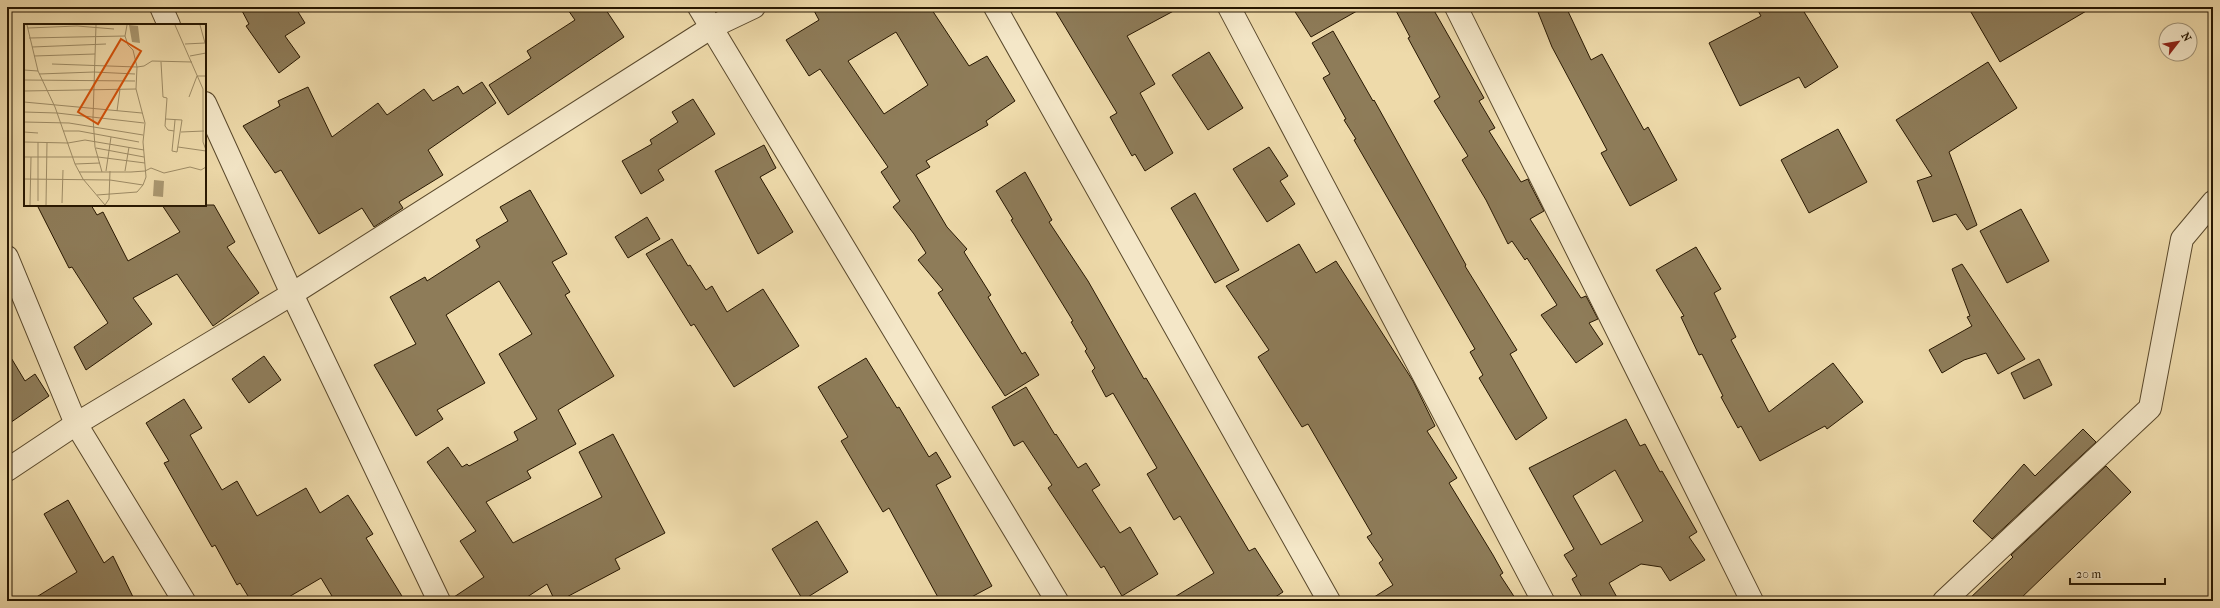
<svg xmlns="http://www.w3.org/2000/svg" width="2220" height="608" font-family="'IM FELL French Canon',serif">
<rect width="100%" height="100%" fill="#eedaaa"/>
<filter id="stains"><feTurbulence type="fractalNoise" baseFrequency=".005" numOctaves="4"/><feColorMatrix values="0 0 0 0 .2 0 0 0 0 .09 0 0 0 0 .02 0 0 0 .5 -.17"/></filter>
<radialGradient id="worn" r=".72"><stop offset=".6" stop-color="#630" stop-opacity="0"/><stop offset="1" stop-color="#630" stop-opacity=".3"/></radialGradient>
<g fill="#8e7c59" stroke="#271701" fill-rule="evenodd">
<polygon points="240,7 295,7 305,23 285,36 300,57 279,73 246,26 249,24"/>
<polygon points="566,7 604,7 624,37 508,115 489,85 531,58 527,51 575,20"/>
<path d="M 812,7 L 937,7 L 932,10 L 969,66 L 987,56 L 1015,101 L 986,121 L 988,125 L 926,161 L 930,167 L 916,175 L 947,227 L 967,249 L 964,252 L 991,295 L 988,297 L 1022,354 L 1025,352 L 1039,375 L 1005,396 L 938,293 L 943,290 L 918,260 L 926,253 L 914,234 L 893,207 L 900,201 L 881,172 L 888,167 L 820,69 L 809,76 L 786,40 L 819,20 ZM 896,32 L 928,85 L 884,114 L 848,61 Z"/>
<polygon points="1053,7 1181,7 1127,36 1155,84 1140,93 1173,153 1145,171 1135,154 1132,156 1110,117 1117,113"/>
<polygon points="1292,7 1364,7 1311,37"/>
<polygon points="1394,7 1432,7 1484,98 1479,101 1495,128 1489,131 1521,182 1528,179 1530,184 1544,211 1530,219 1581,298 1586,296 1598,319 1589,323 1603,344 1576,363 1541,315 1557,305 1527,258 1525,260 1512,241 1508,244 1486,200 1462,160 1468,156 1434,101 1440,97 1408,38 1410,37"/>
<polygon points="1536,7 1566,7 1591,60 1602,54 1644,130 1648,127 1677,180 1630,206 1601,153 1607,150 1552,47"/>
<polygon points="1756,7 1801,7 1838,67 1805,88 1799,77 1740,106 1709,43 1761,16"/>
<polygon points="1968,7 2093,7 2000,62"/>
<polygon points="1333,31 1373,101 1374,100 1466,265 1465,266 1517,350 1510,354 1547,418 1516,440 1479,378 1483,375 1470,352 1475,349 1354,140 1356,139 1344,120 1346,119 1323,78 1330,74 1312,43"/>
<polygon points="1209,52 1243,108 1208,130 1172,75"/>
<polygon points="1988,62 2017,108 1949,152 1977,225 1967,230 1956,214 1933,222 1917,181 1932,176 1896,120"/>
<polygon points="482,82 496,103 428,150 443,175 399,202 403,208 374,227 362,208 319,234 281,170 275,173 243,126 280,106 278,101 308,87 332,137 378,103 387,115 424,89 433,101 458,86 463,94"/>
<polygon points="693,99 715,134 658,170 664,180 641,194 622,161 652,144 650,140 678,122 672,112"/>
<polygon points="1838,129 1867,182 1809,213 1781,160"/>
<polygon points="764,145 776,168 760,177 793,232 758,254 715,171"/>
<polygon points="1269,147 1288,176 1280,181 1295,204 1267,222 1233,169"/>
<polygon points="1025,172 1052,220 1049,222 1088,281 1144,379 1146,378 1249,551 1255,548 1283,592 1269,601 1168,601 1214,573 1180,516 1174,520 1147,474 1157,468 1113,393 1106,397 1092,371 1095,368 1085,351 1087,349 1071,322 1073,321 1011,220 1013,219 996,191"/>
<polygon points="530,190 567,254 552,262 570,292 565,295 614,376 558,410 576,444 527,471 531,478 486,502 513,543 602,497 579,452 613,434 665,533 615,559 620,569 559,601 555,601 547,584 521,601 451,601 451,599 484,577 460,541 476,531 427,462 448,447 462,467 467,464 469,466 518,440 514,432 537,419 499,354 532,334 499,281 446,315 485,383 437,410 443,419 416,436 374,365 416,344 390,297 425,277 427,281 480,247 476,240 508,221 500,207"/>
<polygon points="1195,193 1239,270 1215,283 1171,208"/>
<polygon points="37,205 91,205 97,215 103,212 128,261 180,232 162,205 214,205 235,242 227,247 259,293 213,326 177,274 133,298 152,324 86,370 74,347 108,323 72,267 69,268"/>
<polygon points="2021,209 2049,261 2007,283 1980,231"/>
<polygon points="647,217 660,239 628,258 615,237"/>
<polygon points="672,239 688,266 690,265 706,290 712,286 727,312 763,289 799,346 734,387 694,324 691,326 646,254"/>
<polygon points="1299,244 1316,273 1336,261 1413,381 1435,426 1427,431 1457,478 1449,483 1493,555 1503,573 1500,575 1517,601 1368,601 1393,585 1379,563 1383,560 1367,537 1372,534 1308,424 1302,427 1258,357 1269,350 1226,286"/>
<polygon points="1696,247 1721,289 1714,293 1736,337 1731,340 1769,412 1833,363 1863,402 1827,429 1825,426 1760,461 1741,426 1738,428 1721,397 1723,396 1702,354 1699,355 1681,317 1684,316 1656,270"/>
<polygon points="1962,264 2025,359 1998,374 1986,353 1964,360 1942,373 1929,350 1972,326 1967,317 1970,316 1952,269"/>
<polygon points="7,351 25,381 35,374 49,396 7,425"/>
<polygon points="264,356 281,380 249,403 232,379"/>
<polygon points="866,358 897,408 899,407 929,457 936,452 951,477 936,485 992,586 964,601 940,601 889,508 883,512 841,441 848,437 818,387"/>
<polygon points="2039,359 2052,385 2024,399 2011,373"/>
<polygon points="1026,387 1055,435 1056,434 1078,468 1086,463 1100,485 1092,490 1120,533 1130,527 1158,574 1122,596 1104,566 1101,568 1048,488 1052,485 1023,441 1014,446 992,407"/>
<polygon points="184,399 202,428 190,435 222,490 237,481 257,516 306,488 320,513 348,495 373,534 366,538 405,601 335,601 321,578 282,601 251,601 240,583 237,585 215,545 212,547 164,463 169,461 146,423"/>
<path d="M 1626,419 L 1640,446 L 1645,444 L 1660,472 L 1662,471 L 1697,532 L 1689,537 L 1705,560 L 1670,581 L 1661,567 L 1641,564 L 1609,583 L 1619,601 L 1584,601 L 1572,579 L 1577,576 L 1564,555 L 1574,549 L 1529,468 ZM 1615,470 L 1643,521 L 1601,545 L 1573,496 Z"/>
<polygon points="2083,429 2096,442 1992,539 1973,521 2024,464 2035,476"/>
<polygon points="2106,466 2131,492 2018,601 1967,601 2013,557 2011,555"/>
<polygon points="68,500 104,563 113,556 135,601 30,601 77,572 44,514"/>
<polygon points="817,521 848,572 803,600 772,549"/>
</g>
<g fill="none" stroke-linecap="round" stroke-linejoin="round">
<defs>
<g id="street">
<polyline points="161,7 169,25"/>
<polyline points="699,7 1057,601"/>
<polyline points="995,7 1329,601"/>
<polyline points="1229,7 1543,601"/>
<polyline points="1456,7 1752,601"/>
<polyline points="205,103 292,294 439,601"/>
<polyline points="7,257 76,424 184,601"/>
<polyline points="7,470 76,424 292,294 712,27 754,7"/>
<polyline points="1944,601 2150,408 2182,239 2213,202"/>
</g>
</defs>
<use href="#street" stroke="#59482b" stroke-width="24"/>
<use href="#street" stroke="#f4e7c8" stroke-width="22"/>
</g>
<g transform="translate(24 24)">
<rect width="182" height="182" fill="#eedaaa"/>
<path d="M 105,1 L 114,2 L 116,19 L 108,18 ZM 130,156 L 140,157 L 139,173 L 129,172 Z" fill="#aa9871"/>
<path fill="none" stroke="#9e8c66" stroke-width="1" d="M 3,1 L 14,47 L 31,83 L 51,140 L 59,155 L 81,181M 72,1 L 69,94 L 71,123 L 78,148M 151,1 L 179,65 L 179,118 L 182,126M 4,4 L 53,2 L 90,5M 5,14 L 101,12M 161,20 L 181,19 L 176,1M 8,23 L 82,20M 10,32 L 71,30M 166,32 L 182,29M 137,38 L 139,73 L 143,74 L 141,102 L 144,106 L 150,107 L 151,96M 28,40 L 113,43 L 120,42 L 128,37 L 168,38M 0,46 L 14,47M 15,50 L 70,48 L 111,50M 0,56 L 111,57M 0,67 L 112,65M 165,73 L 173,52 L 182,52M 0,78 L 118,89M 93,87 L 96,65M 0,88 L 33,89 L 120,99M 142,95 L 158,96 L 153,128 L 148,127 L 150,107M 0,98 L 45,99 L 119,111M 39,107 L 55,107 L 115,118M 0,108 L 14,109M 157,108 L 180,107M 0,118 L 44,119 L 61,116 L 120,126M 154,123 L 182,127M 72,124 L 120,133M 0,133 L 74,133 L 121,139M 51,140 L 76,139M 82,147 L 87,113M 101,147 L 105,123M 55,148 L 107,148 L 121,147 L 127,144 L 140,149 L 166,143 L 177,146 L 182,143M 0,155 L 86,156 L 119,161M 73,171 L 113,168 L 119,161 L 122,153 L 119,118 L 121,99 L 112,65 L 113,43 L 109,26 L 104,21 L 101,12 L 103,1M 14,177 L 14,118M 38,179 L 39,146M 6,181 L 7,133M 22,181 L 23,118M 81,181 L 85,175 L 86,147"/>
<path fill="#d5520b" fill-opacity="0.15" stroke="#d5520b" stroke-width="2" d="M 97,15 L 117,27 L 74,100 L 54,88 Z"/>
<rect width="182" height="182" fill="none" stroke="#271701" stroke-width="2"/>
</g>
<rect width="2220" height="608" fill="none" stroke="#eedaaa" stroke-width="24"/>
<rect x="8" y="8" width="2204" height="592" fill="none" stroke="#271701" stroke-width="2"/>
<rect x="12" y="12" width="2196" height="584" fill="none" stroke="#271701"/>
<g transform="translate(2178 42) rotate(59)"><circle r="19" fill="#f4e7c8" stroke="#a29478"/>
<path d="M0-3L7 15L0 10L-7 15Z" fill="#8f2418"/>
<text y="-6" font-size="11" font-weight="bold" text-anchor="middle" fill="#271701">N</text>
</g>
<path d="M2070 578v6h95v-6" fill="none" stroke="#271701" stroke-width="2"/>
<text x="2076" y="578" font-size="12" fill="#271701" stroke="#f4e7c8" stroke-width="3" paint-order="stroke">20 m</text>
<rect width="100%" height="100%" filter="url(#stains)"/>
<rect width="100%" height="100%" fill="url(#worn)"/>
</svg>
